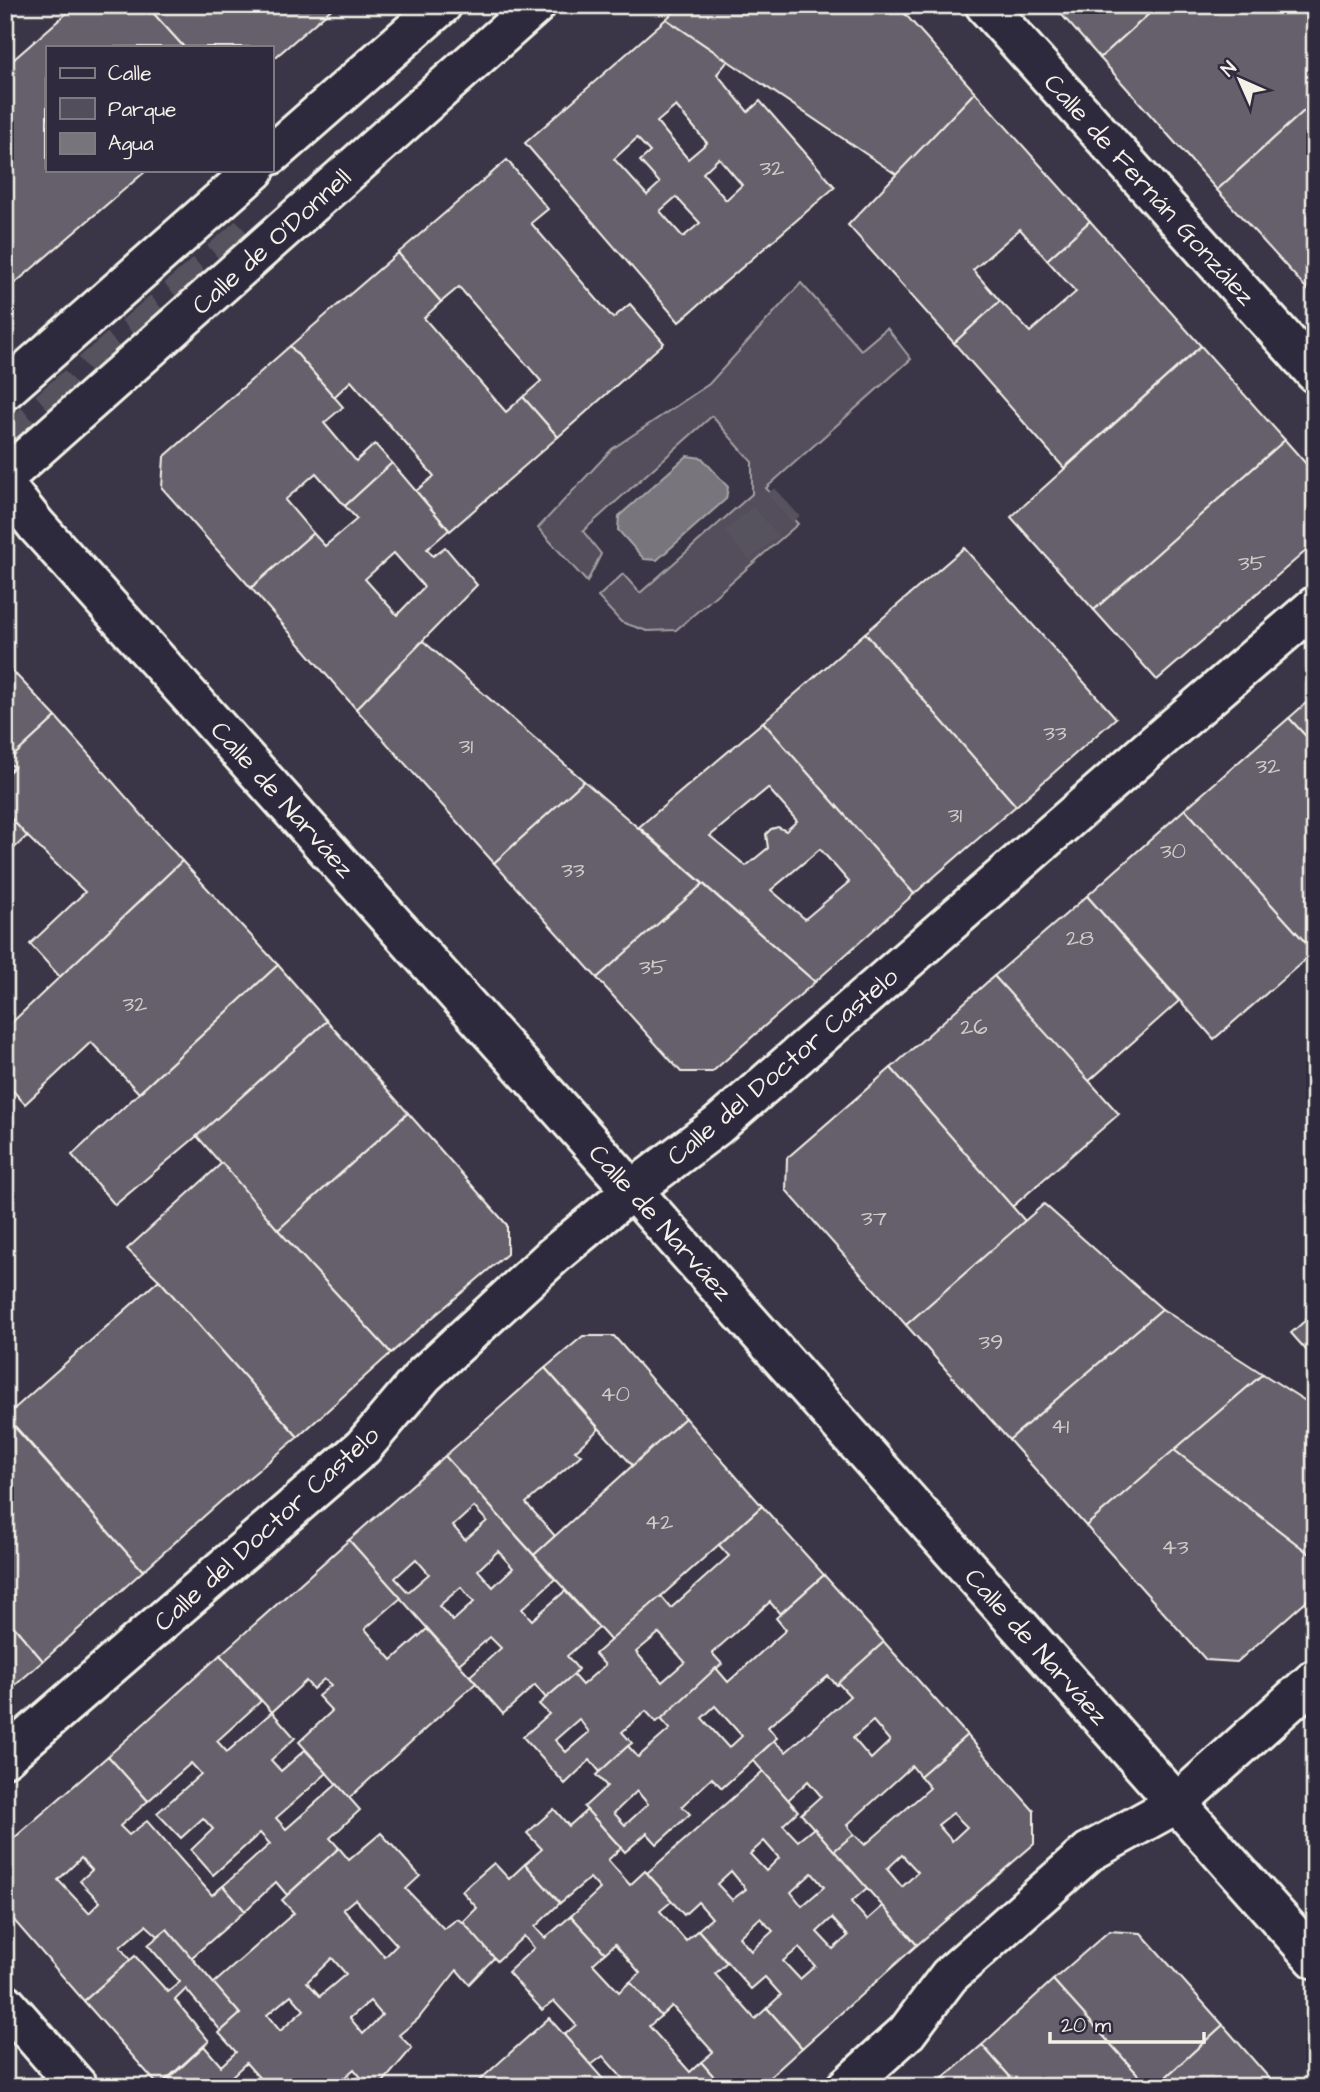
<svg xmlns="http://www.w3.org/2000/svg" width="1320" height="2092" font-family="'Architects Daughter',sans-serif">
<rect width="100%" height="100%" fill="#3b3647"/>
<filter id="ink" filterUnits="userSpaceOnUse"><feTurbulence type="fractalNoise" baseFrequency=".0143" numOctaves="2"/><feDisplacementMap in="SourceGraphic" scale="14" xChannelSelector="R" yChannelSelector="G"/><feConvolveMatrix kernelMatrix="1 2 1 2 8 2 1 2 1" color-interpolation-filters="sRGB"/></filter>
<g filter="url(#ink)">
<polygon fill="#534e5c" stroke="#a4a0a2" stroke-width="2" points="801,283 861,350 887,328 911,359 766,488 798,524 676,630 647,631 621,622 598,597 623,574 640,593 752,494 752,462 712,416 583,531 601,554 587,582 538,528 612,449 709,384"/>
<polygon fill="#78747b" stroke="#aaa6a7" stroke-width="2" points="687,456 702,458 728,487 726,499 657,560 644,559 618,530 619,516"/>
<g fill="#65616c" stroke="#f4f1e8" stroke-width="2" fill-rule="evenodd">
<polygon points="76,5 146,5 184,47 47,47 47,170 147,170 14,284 5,285 5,67"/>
<polygon points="146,5 336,5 271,61 271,47 184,47"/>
<polygon points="681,5 897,5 975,92 897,175 666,19"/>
<polygon points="1053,5 1159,5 1100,58"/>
<polygon points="1159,5 1315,5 1315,101 1217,190 1100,58"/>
<path d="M 666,19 L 728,61 L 717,74 L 748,112 L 760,101 L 835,187 L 679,322 L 525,143 ZM 676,106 L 707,143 L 688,159 L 657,122 ZM 637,138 L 650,152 L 640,161 L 660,183 L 647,195 L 614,159 ZM 719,158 L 742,185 L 726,200 L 703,173 ZM 676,197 L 700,223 L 683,237 L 660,211 Z"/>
<polygon points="5,51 13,60 5,67"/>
<polygon points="975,92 1090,221 1047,260 1020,229 973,270 1000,301 954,343 848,225"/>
<polygon points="1315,101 1315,298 1217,190"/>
<polygon points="507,160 548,209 531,223 613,318 630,304 664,343 558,437 523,397 541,381 459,287 441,302 398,253"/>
<polygon points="1090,221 1201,346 1064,468 954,343 1000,301 1030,332 1076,292 1047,260"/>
<polygon points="398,253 441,302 424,318 506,412 523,397 558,437 450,531 416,491 434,476 351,381 334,397 290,346"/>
<polygon points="290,346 343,407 324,423 356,461 375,444 392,463 345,506 316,473 285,500 313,533 251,588 162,488 164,457"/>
<polygon points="1201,346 1285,440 1094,610 1011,517"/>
<polygon points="1285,440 1315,474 1315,543 1157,680 1094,610"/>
<path d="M 392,463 L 449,530 L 427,549 L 433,556 L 445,547 L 477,585 L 356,709 L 251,588 L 313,533 L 325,546 L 357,519 L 345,506 ZM 394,553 L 424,587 L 397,615 L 365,579 Z"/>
<polygon points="964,548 1116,718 1016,806 865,633"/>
<polygon points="865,633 1016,806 914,894 763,722"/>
<polygon points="423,641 584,781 494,863 356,709"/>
<polygon points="5,663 56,717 7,762 5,761"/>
<polygon points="1315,695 1315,746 1289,718"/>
<polygon points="56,717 182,861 60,977 30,944 85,892 27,836 5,812 5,776 14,767 7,762"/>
<polygon points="1289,718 1315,746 1314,952 1185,809"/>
<path d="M 763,722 L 914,894 L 815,982 L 639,827 ZM 768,788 L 797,821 L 786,831 L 778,827 L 771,829 L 766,834 L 768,848 L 746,866 L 710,836 ZM 820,849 L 849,882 L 805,919 L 771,890 Z"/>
<polygon points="584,781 703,884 597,978 494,863"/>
<polygon points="1185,809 1314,952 1214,1039 1087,896"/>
<polygon points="5,812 27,836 5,857"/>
<polygon points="182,861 278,965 139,1093 91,1042 25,1104 5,1082 5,1029"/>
<polygon points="703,884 815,982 712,1072 681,1072 597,978"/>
<polygon points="1087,896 1179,1001 1088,1082 994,976"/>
<polygon points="278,965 327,1021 197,1136 115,1205 72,1155"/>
<polygon points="994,976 1119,1114 1012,1207 891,1068"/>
<polygon points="327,1021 408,1113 278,1230 197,1136"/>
<polygon points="891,1068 1025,1221 906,1325 786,1190 787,1158"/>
<polygon points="408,1113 507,1225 507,1254 391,1353 278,1230"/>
<polygon points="222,1163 278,1230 391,1353 298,1437 159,1280 127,1249"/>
<polygon points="1044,1204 1162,1309 1009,1440 906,1325"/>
<polygon points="159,1280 298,1437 221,1501 143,1571 6,1416"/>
<polygon points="1162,1309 1263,1374 1086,1526 1009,1440"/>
<polygon points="1315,1312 1315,1360 1291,1333"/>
<polygon points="583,1336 614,1336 685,1418 633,1466 545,1368"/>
<polygon points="545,1368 599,1429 575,1451 581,1455 526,1503 555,1536 534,1555 445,1456"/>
<polygon points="1263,1374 1315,1407 1315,1558 1174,1450"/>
<polygon points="685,1418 762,1506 611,1641 534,1555"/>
<polygon points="11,1423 143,1571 43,1661 5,1616 5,1428"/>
<polygon points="1174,1450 1315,1558 1315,1593 1237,1662 1206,1660 1086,1526"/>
<path d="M 445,1456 L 555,1579 L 522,1609 L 532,1620 L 565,1591 L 599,1628 L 567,1656 L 578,1669 L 573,1675 L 546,1698 L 535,1685 L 503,1714 L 470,1676 L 501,1648 L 490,1637 L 459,1664 L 349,1540 ZM 474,1507 L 487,1521 L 465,1540 L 453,1526 ZM 498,1551 L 513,1568 L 493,1587 L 478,1570 ZM 416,1559 L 429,1574 L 408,1592 L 395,1578 ZM 461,1587 L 474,1602 L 453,1621 L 439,1606 Z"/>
<path d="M 762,1506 L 824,1575 L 780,1614 L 770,1602 L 712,1653 L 722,1664 L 661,1719 L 656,1722 L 646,1711 L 622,1732 L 632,1743 L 628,1746 L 600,1772 L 590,1760 L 565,1784 L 523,1737 L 549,1714 L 539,1704 L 573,1675 L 582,1685 L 605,1665 L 595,1654 L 661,1596 L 671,1608 L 729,1556 L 719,1545 ZM 659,1633 L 685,1662 L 662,1682 L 636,1652 ZM 579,1719 L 589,1732 L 566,1752 L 555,1740 Z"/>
<polygon points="349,1540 401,1598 365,1629 392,1660 427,1629 476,1683 349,1798 299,1742 332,1711 318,1696 331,1685 324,1679 313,1689 306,1681 272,1712 220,1655"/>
<path d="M 824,1575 L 884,1642 L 837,1685 L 828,1676 L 768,1727 L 777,1738 L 722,1788 L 712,1778 L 682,1806 L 690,1814 L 657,1844 L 647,1833 L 625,1852 L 584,1807 L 607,1786 L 596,1775 L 628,1746 L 638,1757 L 670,1729 L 661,1719 L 716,1668 L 728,1682 L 786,1630 L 776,1618 ZM 715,1706 L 742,1736 L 729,1748 L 702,1718 ZM 637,1791 L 648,1804 L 625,1825 L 614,1813 Z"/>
<polygon points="5,1616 43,1661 5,1694"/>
<path d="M 884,1642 L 967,1735 L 920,1776 L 912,1766 L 847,1825 L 854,1834 L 834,1851 L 801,1814 L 821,1796 L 808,1781 L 788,1800 L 753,1760 L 774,1741 L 786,1752 L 850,1696 L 838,1683 ZM 873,1721 L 890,1741 L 871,1759 L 853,1738 Z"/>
<polygon points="220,1655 261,1701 217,1741 227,1752 272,1712 295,1738 271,1760 281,1771 305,1750 327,1773 276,1818 286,1829 337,1784 360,1810 330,1838 339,1848 287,1895 276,1882 245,1911 223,1886 270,1844 260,1833 213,1875 191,1850 213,1829 203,1818 181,1838 157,1813 201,1774 191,1763 148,1801 108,1756"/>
<path d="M 967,1735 L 1034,1811 L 1034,1844 L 917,1945 L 834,1851 L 854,1834 L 865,1845 L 930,1788 L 920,1776 ZM 953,1813 L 967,1827 L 952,1841 L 938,1825 ZM 902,1855 L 918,1872 L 902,1887 L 887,1869 Z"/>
<polygon points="1315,1747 1315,1784 1311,1780 1307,1765"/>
<path d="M 108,1756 L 148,1801 L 120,1826 L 129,1835 L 147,1821 L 212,1895 L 223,1886 L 245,1911 L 191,1958 L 167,1929 L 158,1936 L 146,1925 L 120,1947 L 130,1960 L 84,2001 L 5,1910 L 5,1846 ZM 81,1858 L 92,1870 L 80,1881 L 100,1902 L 89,1913 L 58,1880 Z"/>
<path d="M 763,1771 L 798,1811 L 783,1825 L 798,1841 L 814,1828 L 867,1888 L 851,1902 L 867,1920 L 883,1906 L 917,1945 L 802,2048 L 767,2008 L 781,1995 L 765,1977 L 751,1989 L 698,1930 L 712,1918 L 698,1902 L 684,1915 L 647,1873 ZM 764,1841 L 779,1858 L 766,1871 L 750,1854 ZM 731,1871 L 746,1889 L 732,1900 L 717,1884 ZM 812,1873 L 824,1887 L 802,1906 L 791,1892 ZM 760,1918 L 773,1931 L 751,1951 L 739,1937 ZM 832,1918 L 848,1936 L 833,1949 L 817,1932 ZM 799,1948 L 815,1966 L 800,1979 L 783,1961 Z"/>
<polygon points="554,1809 569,1826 587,1810 621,1848 608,1860 630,1885 645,1871 672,1901 660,1911 686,1941 698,1930 727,1963 715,1974 755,2019 767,2008 802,2048 759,2087 723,2087 701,2062 713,2052 672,2006 661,2016 630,1982 640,1973 615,1944 605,1953 571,1916 600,1889 590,1878 560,1903 525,1864 542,1849 527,1833"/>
<path d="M 381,1833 L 420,1876 L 406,1889 L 444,1929 L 457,1919 L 463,1922 L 495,1957 L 469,1984 L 457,1970 L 418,2019 L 399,2035 L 412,2048 L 379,2087 L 369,2087 L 354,2069 L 334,2087 L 258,2087 L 263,2082 L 246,2063 L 231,2077 L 240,2087 L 160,2087 L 204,2046 L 221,2066 L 236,2052 L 219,2033 L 240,2014 L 213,1984 L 294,1913 L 282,1900 L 339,1848 L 349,1860 ZM 355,1899 L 397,1945 L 385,1957 L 343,1909 ZM 332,1958 L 346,1974 L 320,1996 L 307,1982 ZM 291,1995 L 304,2010 L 280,2031 L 267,2015 ZM 370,2001 L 382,2015 L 363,2034 L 350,2018 Z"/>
<polygon points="494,1863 509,1879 525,1864 560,1903 535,1927 545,1938 571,1916 605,1953 593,1964 619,1992 630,1982 661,2016 649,2026 690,2072 701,2062 723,2087 630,2087 603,2056 591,2065 564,2035 576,2025 554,2001 542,2010 508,1972 534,1948 524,1936 497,1961 463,1922 477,1908 462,1891"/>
<polygon points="167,1929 240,2014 221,2031 186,1989 175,2000 209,2041 159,2086 84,2001 135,1956 168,1992 180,1982 148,1945"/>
<polygon points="1109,1931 1141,1933 1223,2025 1155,2087 1149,2087 1053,1980"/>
<polygon points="1053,1980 1141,2078 1132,2087 1019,2087 982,2045"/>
<polygon points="549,2018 610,2087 472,2087"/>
<polygon points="1223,2025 1277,2087 1155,2087"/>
<polygon points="982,2045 1019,2087 933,2087"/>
</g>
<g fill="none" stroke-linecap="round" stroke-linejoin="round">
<polyline stroke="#57525f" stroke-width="38" stroke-dasharray="38 19" stroke-linecap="butt" points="737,546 787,502"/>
<polyline stroke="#57525f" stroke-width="38" stroke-dasharray="38 19" stroke-linecap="butt" points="5,447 254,230"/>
<defs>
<g id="minor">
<polyline points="985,5 1315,373"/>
<polyline points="5,486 36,525 586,1138 1315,1959"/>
<polyline points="5,1757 363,1447 424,1375 554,1255 632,1190 717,1126 1166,734 1315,606"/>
<polyline points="5,2003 78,2087"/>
<polyline points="846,2087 907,2032 949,1976 1089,1852 1176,1804 1315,1679"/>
</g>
<g id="major">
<polyline points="271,155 442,5"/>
<polyline points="5,390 255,170"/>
<polyline points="5,477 536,5"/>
</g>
</defs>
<use href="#minor" stroke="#f4f1e8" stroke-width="44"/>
<use href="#major" stroke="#f4f1e8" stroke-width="44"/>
<use href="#minor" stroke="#2f2a3d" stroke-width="38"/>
<use href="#major" stroke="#2f2a3d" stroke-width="38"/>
</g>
</g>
<g text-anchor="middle" stroke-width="6" stroke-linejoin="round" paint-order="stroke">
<g font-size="23" fill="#d0cdc9">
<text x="772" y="175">32</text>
<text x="1252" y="570">35</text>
<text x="1055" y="740">33</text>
<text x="466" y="753">31</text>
<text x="1268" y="773">32</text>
<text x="955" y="822">31</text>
<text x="1173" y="858">30</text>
<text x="573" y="877">33</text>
<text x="1080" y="945">28</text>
<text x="653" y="974">35</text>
<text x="135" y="1011">32</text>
<text x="974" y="1034">26</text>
<text x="874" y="1225">37</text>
<text x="991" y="1349">39</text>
<text x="615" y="1401">40</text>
<text x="1060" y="1433">41</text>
<text x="659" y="1529">42</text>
<text x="1175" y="1554">43</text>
</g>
<g font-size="26" fill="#f4f1e8" stroke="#2f2a3d">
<text transform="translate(1150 189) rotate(48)" y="9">Calle de Fernán González</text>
<text transform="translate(271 241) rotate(-42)" y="9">Calle de O'Donnell</text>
<text transform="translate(283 799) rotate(48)" y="9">Calle de Narváez</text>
<text transform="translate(782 1066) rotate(-40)" y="9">Calle del Doctor Castelo</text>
<text transform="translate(661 1222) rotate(48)" y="9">Calle de Narváez</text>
<text transform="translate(266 1528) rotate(-42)" y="9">Calle del Doctor Castelo</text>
<text transform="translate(1037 1646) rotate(48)" y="9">Calle de Narváez</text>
</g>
</g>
<rect width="1320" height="2092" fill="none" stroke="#2f2a3d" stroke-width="28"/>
<rect x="14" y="14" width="1292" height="2064" fill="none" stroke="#f4f1e8" stroke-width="2.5" filter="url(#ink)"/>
<rect x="46" y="46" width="228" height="126" fill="#2f2a3d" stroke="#7e7a81" stroke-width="2"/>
<rect x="60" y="68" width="35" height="10" fill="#2f2a3d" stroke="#7e7a81" stroke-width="2"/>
<text x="108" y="80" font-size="21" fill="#f4f1e8">Calle</text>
<rect x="60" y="98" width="35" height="21" fill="#534e5c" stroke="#7e7a81" stroke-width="2"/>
<text x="108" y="116" font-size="21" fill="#f4f1e8">Parque</text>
<rect x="60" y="133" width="35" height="21" fill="#78747b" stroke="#7e7a81" stroke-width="2"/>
<text x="108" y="150" font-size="21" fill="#f4f1e8">Agua</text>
<g transform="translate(1240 80) rotate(315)" stroke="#2f2a3d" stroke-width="5" paint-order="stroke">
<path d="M0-5L12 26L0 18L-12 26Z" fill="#f4f1e8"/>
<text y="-10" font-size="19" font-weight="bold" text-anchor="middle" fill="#f4f1e8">N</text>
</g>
<path d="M1050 2032v10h154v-10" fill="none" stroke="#f4f1e8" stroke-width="3.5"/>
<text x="1061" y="2032" font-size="21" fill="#f4f1e8" stroke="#2f2a3d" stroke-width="5" paint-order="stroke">20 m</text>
</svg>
